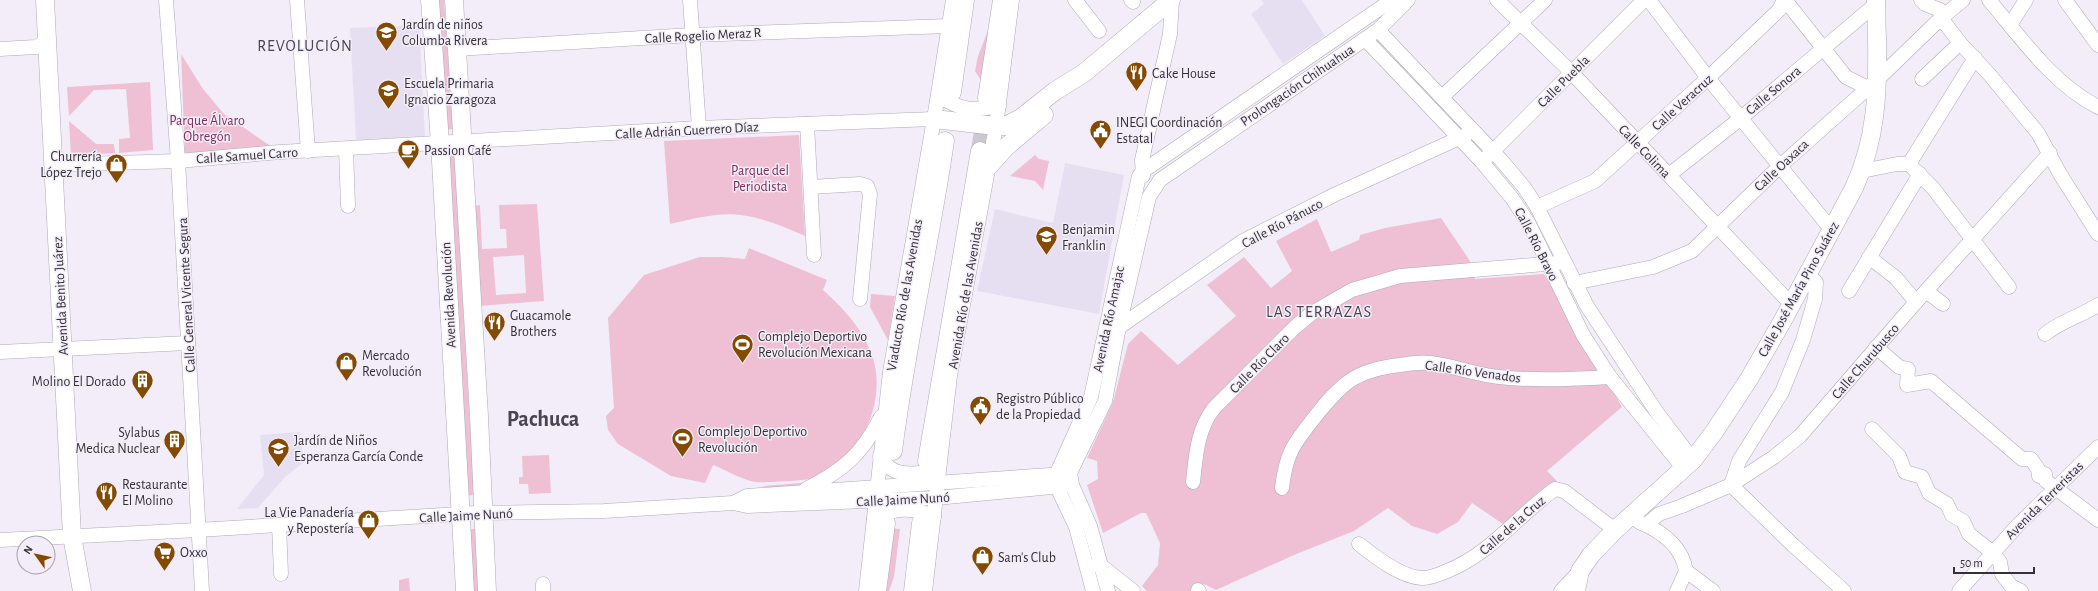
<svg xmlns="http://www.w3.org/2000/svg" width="2098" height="591" font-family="'Alegreya Sans',sans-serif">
<rect width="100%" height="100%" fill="#f2edf9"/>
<g fill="#e6dff1">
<polygon points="1261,0 1302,0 1325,36 1283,64 1251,14 1264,4"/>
<polygon points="419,25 425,136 356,140 350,28"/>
<polygon points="1065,163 1124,175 1099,314 977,291 995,209 1053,223"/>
<polygon points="300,432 304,462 285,477 258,508 237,509 264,475 260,435"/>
</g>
<g fill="#efc0d4" fill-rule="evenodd">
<polygon points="436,0 444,0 453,129 444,130"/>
<polygon points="989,28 981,80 975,71 978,56"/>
<polygon points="181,54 203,89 224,114 272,147 185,154"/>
<polygon points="150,82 153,150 119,153 119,139 130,138 126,89 94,90 69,116 67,87"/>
<polygon points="69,121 96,144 114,144 115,153 71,156"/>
<path d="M 799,135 L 805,236 C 785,227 764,218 741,215 C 718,212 693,219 670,224 L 664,141 Z"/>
<polygon points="445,149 454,149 474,495 465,496"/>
<polygon points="1035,155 1039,159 1049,161 1043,190 1035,181 1010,176"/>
<path d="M 537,204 L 544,301 L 479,306 L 473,206 L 480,205 L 482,249 L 507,248 L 506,229 L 500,229 L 499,205 ZM 524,255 L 526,293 L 496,295 L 493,257 Z"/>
<polygon points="1441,218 1470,261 1475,279 1544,274 1622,407 1547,471 1557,481 1503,524 1472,503 1458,522 1437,534 1412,526 1388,508 1354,531 1294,555 1216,590 1204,584 1192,591 1147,591 1142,586 1158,565 1160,543 1146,513 1141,513 1103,533 1087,485 1098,479 1097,461 1087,458 1113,402 1128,344 1141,331 1178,365 1236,316 1207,285 1244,257 1271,288 1292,271 1276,241 1317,219 1331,252 1359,240 1360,235 1385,228"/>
<path d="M 749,248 L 827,280 L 823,290 C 844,309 864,330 873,358 C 887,404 860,459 817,478 C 811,480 764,483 756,482 C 742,480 726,470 713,465 L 705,483 L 671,476 L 618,444 L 608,430 L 606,416 L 614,408 L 608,318 L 644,275 L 700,257 L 723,257 L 745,259 Z"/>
<polygon points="871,294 895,296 888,340 870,307"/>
<polygon points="549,455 551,493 529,494 528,484 519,484 519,477 523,477 522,456"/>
<path d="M 814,482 C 797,487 779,491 762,486 Z"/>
<polygon points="889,528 900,529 894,577 889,591 883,591"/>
<polygon points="467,529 475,529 478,591 470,591"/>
<polygon points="409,578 410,591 399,591 399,580"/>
</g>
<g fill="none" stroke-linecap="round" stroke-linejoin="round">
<polyline stroke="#ccc8d2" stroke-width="18" stroke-dasharray="18 9" stroke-linecap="butt" points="980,151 986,110"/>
<defs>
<g id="minor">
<polyline points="166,0 178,161 202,591"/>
<polyline points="297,0 308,151"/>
<polyline points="690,0 699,128"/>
<polyline points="1075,0 1099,31"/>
<polyline points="1131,0 1133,2"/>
<polyline points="1497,0 1572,73 1791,304"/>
<polyline points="1649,0 1708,78 1831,229"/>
<polyline points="1785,0 1846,77 1866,87"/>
<polyline points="1921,0 1925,4 1940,10 1941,18 1960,43 1989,74 2038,133 2060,174 2098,234"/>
<path d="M 1989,0 C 2021,38 2053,84 2098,107"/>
<polyline points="2065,0 2098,45"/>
<polyline points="2010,25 2026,0"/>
<polyline points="1378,30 1501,160 1524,187 1537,207 1587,306 1658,414 1693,460"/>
<polyline points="1365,39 1482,162 1512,198 1529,224 1583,335 1610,377 1684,469"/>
<polyline points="0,49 36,47 47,41"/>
<polyline points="457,49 692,35 949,26"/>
<polyline points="1922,79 1960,43"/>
<path d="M 938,96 C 964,111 970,111 999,106"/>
<polyline points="1442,97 1545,0"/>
<polyline points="807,124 814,255"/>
<polyline points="346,149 348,206"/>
<polyline points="1486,158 1644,0"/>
<polyline points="1909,164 1975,58"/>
<polyline points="53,165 178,161 280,152 699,128 934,119"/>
<polyline points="1862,171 1897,164 1909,164 1933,188 2009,287"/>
<polyline points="1669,175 1741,118 1876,4"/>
<polyline points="1143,176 1142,160 1170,34 1172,0"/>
<polyline points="811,187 860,184 867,186 870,194 860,299"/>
<polyline points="1537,207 1595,181 1708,78 1779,10 1784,0"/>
<polyline points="1869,257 1896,278 1916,302"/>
<polyline points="1807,275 1816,282 1815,299 1803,340 1782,392 1739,461 1731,485 1794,546 1844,591"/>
<polyline points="1574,283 1653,267 1692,251 1779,167 1878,79 1941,18 1963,0"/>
<polyline points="1849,291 1920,174"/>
<polyline points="1926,291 1943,304"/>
<polyline points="1115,330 1243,241 1334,195 1466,135"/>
<path d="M 2045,334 C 2061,321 2081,316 2098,305"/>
<polyline points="1876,347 1899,367 1908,369 1907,385 1931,381 2022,459 2031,459 2038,469 2039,476 2045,474 2046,481 2098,520"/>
<polyline points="0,352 188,343"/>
<polyline points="1872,429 1899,456 1905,472 1922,477 1929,493 1947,504 1952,515 1963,521 1969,534 1993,553 2000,562 2002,574 2011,586 2021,591"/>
<path d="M 880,456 C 883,460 886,465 890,468 C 899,475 924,476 932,467 C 935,464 937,459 939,456"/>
<path d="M 1193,482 C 1196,455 1197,430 1214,408 L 1295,327 L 1312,313 L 1352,290 L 1400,276 L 1558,263"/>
<path d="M 1282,488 C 1286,453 1293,445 1314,418 C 1342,383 1355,370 1400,365 C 1412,363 1425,361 1437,364 C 1457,367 1478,375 1499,377 C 1535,381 1574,379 1610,377"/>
<path d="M 806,489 C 843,471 862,454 881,417"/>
<polyline points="733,503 747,496 1065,474"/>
<path d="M 874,519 C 892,507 915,507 934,517"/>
<path d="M 1639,522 C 1661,531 1682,546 1686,571"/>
<polyline points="279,525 281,574"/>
<polyline points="1646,525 1659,514 1682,506 1731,485 1774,457 1800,436 1916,302 2050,153"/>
<polyline points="0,540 198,530 476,513 604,511 733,503 747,506 936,498 1072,485"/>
<path d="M 1359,544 C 1375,557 1402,578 1423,578 C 1431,578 1440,574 1447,571 C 1492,553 1517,516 1555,489 L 1564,491 L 1615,530"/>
<polyline points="1097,565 1099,564 1133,591"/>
<polyline points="1686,571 1713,591"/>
<polyline points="543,584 543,591"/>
<polyline points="1198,590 1199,591"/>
<polyline points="866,591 890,372 934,119 953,0"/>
<polyline points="925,591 950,376 996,126 1012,0"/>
<polyline points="1093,591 1076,527 1057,487 1056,475 1091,397 1139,176 1143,171 1392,0"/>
<polyline points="1108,591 1090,526 1072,485 1070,473 1105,401 1119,327 1149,197 1160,180 1378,30 1408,0"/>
<polyline points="1561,591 1580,571"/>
<polyline points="1677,591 1686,571"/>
<polyline points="1959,591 2018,525 2098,447"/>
</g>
<g id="major">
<polyline points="45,0 72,536 82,591"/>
<polyline points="430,0 440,143 465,591"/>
<polyline points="454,0 479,416 487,591"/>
<polyline points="952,92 965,0"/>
<polyline points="987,98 1002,0"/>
<polyline points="934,119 996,126 1005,126 1021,118 1055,91 1084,73 1171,0"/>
<polyline points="989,166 1006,147 1044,115"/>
<path d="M 893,451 C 906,346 930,244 945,141"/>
<polyline points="927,461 980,151"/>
<polyline points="877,591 886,523"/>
<polyline points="913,591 921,523"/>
<path d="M 1576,591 L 1580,571 L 1591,555 L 1615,530 L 1693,460 L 1714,432 L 1749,379 L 1783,320 L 1854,188 C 1877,138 1878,90 1877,37 C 1876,25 1877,12 1876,0"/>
</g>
</defs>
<use href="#minor" stroke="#afaab5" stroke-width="15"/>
<use href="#major" stroke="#afaab5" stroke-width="19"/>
<use href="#minor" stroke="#fff" stroke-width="14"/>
<use href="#major" stroke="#fff" stroke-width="18"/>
</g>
<defs>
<symbol id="school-pin" viewBox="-11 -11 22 30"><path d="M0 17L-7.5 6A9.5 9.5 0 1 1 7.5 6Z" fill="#844a00" stroke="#f2edf9"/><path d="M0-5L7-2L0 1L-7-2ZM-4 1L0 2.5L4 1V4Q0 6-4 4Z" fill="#fff"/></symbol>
<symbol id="restaurant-pin" viewBox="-11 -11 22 30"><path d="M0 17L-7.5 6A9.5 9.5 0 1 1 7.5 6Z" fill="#844a00" stroke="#f2edf9"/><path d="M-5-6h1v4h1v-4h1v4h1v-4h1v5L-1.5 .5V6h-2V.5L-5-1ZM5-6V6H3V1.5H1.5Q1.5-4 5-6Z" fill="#fff"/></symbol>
<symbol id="civic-pin" viewBox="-11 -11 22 30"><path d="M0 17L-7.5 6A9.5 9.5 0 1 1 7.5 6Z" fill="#844a00" stroke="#f2edf9"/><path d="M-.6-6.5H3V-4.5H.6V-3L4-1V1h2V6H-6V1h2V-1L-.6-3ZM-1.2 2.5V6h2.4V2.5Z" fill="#fff"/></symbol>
<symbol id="cafe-pin" viewBox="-11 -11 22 30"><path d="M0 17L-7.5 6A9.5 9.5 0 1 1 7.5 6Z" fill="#844a00" stroke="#f2edf9"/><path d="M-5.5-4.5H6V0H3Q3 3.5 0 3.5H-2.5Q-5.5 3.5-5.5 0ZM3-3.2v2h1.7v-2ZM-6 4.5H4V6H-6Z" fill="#fff"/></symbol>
<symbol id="shop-pin" viewBox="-11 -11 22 30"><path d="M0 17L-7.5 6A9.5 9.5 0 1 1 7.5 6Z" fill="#844a00" stroke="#f2edf9"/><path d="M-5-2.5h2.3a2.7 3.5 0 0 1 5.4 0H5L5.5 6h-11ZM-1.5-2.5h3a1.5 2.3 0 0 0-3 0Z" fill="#fff"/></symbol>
<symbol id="stadium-pin" viewBox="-11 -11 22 30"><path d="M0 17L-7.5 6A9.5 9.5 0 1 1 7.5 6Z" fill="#844a00" stroke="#f2edf9"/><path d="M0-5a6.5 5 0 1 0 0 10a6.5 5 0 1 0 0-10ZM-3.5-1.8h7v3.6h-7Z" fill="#fff"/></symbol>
<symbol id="building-pin" viewBox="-11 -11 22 30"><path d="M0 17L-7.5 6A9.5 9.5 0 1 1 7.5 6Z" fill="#844a00" stroke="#f2edf9"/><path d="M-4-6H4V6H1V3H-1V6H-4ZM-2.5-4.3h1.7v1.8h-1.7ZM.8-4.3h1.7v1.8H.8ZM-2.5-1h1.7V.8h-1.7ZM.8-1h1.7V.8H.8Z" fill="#fff"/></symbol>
<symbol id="supermarket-pin" viewBox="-11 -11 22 30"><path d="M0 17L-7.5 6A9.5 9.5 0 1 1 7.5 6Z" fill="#844a00" stroke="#f2edf9"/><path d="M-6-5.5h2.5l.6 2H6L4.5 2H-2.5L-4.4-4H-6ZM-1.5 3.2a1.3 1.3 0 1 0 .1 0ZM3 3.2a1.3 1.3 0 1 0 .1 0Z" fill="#fff"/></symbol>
</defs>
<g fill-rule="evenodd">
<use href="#school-pin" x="374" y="20" width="25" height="34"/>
<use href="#restaurant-pin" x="1124" y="60" width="25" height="34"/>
<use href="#school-pin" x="376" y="78" width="25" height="34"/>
<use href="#civic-pin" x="1088" y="118" width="25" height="34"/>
<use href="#cafe-pin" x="396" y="138" width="25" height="34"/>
<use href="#shop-pin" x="104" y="152" width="25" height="34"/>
<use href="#school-pin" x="1034" y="224" width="25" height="34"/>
<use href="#restaurant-pin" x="482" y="310" width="25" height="34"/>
<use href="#stadium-pin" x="730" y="332" width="25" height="34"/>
<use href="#shop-pin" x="334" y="350" width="25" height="34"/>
<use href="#building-pin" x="130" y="368" width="25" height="34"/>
<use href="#civic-pin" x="968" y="394" width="25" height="34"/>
<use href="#stadium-pin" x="670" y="426" width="25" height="34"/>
<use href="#building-pin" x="162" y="428" width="25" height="34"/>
<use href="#school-pin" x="266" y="436" width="25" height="34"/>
<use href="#restaurant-pin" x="94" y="480" width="25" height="34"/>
<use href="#shop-pin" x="356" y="508" width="25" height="34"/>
<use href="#supermarket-pin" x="152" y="540" width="25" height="34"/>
<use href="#shop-pin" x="970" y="544" width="25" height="34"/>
</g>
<g text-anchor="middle" stroke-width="3" stroke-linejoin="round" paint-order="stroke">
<g font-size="14" fill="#343237" stroke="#f2edf9" text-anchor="start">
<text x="402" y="29">Jardín de niños<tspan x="402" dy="16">Columba Rivera</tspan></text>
<text x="1152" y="78">Cake House</text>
<text x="404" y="88">Escuela Primaria<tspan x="404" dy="16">Ignacio Zaragoza</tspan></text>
<text x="1116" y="127">INEGI Coordinación<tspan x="1116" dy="16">Estatal</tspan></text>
<text x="424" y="155">Passion Café</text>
<text x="102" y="161" text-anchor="end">Churrería<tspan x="102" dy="16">López Trejo</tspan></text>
<text x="1062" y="234">Benjamin<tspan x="1062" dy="16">Franklin</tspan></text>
<text x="510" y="320">Guacamole<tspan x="510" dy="16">Brothers</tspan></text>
<text x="758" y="341">Complejo Deportivo<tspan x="758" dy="16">Revolución Mexicana</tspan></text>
<text x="362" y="360">Mercado<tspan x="362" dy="16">Revolución</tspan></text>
<text x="126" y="386" text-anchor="end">Molino El Dorado</text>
<text x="996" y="403">Registro Público<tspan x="996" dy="16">de la Propiedad</tspan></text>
<text x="698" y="436">Complejo Deportivo<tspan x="698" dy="16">Revolución</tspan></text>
<text x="160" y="437" text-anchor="end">Sylabus<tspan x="160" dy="16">Medica Nuclear</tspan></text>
<text x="294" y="445">Jardín de Niños<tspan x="294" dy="16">Esperanza García Conde</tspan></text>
<text x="122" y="489">Restaurante<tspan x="122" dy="16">El Molino</tspan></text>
<text x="354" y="517" text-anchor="end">La Vie Panadería<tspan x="354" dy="16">y Repostería</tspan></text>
<text x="180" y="557">Oxxo</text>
<text x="998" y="562">Sam's Club</text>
</g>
<g font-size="14" fill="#343237" stroke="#f2edf9">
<text transform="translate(703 35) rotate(-3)" y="5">Calle Rogelio Meraz R</text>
<text transform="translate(1563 81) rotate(-45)" y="5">Calle Puebla</text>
<text transform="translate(1297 85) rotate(-34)" y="5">Prolongación Chihuahua</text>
<text transform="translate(1773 90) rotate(-40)" y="5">Calle Sonora</text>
<text transform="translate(1682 102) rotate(-42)" y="5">Calle Veracruz</text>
<text transform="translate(687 130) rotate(-3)" y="5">Calle Adrián Guerrero Díaz</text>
<text transform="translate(1645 151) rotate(46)" y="5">Calle Colima</text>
<text transform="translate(247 155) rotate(-4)" y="5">Calle Samuel Carro</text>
<text transform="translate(1781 165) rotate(-43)" y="5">Calle Oaxaca</text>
<text transform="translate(1282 223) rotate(-28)" y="5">Calle Río Pánuco</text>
<text transform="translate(1537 244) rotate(63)" y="5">Calle Río Bravo</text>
<text transform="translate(1798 289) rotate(-61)" y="5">Calle José María Pino Suárez</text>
<text transform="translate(186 295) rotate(-93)" y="5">Calle General Vicente Segura</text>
<text transform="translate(448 295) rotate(-93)" y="5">Avenida Revolución</text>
<text transform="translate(904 295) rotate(-80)" y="5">Viaducto Río de las Avenidas</text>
<text transform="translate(965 295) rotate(-80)" y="5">Avenida Río de las Avenidas</text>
<text transform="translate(60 296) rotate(-93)" y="5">Avenida Benito Juárez</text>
<text transform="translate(1108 319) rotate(-78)" y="5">Avenida Río Amajac</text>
<text transform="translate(1865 361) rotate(-49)" y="5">Calle Churubusco</text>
<text transform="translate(1259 363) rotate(-45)" y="5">Calle Río Claro</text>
<text transform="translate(1473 371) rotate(8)" y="5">Calle Río Venados</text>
<text transform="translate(903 499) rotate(-3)" y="5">Calle Jaime Nunó</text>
<text transform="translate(2044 500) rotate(-45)" y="5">Avenida Terreristas</text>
<text transform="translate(466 515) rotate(-3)" y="5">Calle Jaime Nunó</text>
<text transform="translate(1512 525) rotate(-41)" y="5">Calle de la Cruz</text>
</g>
<g font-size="14" fill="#7f2f58" stroke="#f2edf9">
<text x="207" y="125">Parque Álvaro<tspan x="207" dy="16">Obregón</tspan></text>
<text x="760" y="175">Parque del<tspan x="760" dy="16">Periodista</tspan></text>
</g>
<g font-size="16" letter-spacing="1" fill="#49454f" stroke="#f2edf9">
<text x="305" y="51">REVOLUCIÓN</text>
<text x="1319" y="317">LAS TERRAZAS</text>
</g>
<g font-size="22" font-weight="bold" fill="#49454f" stroke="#f2edf9">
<text x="543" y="426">Pachuca</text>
</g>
</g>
<g transform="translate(36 555) rotate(303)"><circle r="19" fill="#f2edf9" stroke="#a6a2ab"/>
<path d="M0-3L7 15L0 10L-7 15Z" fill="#844a00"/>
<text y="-6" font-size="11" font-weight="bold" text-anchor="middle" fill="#343237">N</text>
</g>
<path d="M1954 567v6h80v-6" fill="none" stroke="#343237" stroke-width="2"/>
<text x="1960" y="567" font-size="12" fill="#343237" stroke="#f2edf9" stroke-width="3" paint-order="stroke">50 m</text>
</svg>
